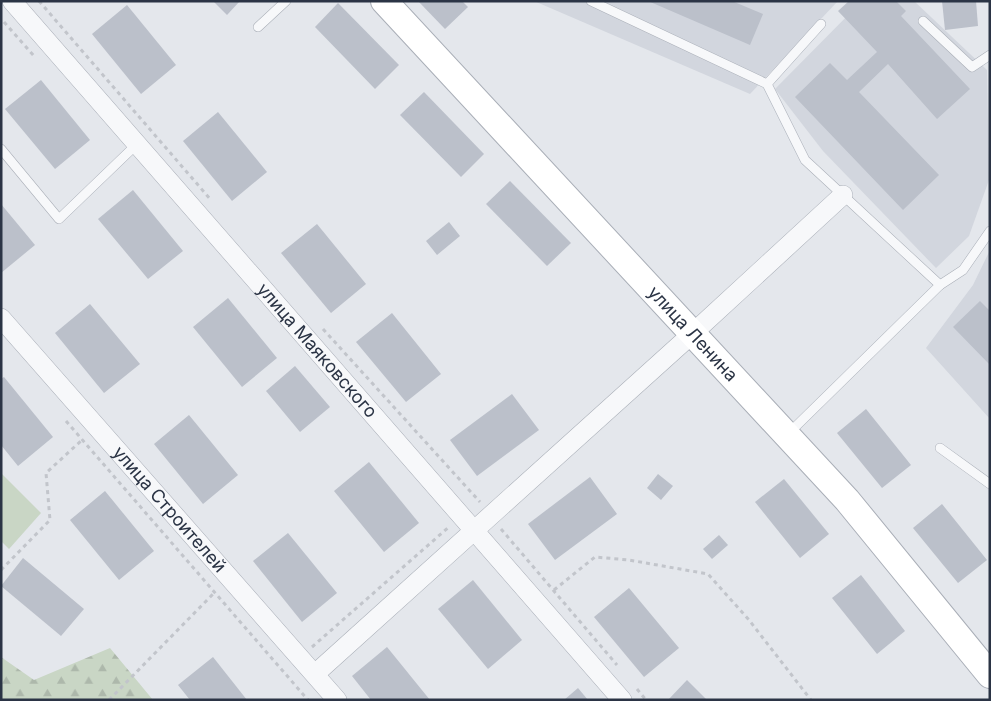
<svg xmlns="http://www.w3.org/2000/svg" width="991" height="701" font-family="Inter,sans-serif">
<defs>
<pattern id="forest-firs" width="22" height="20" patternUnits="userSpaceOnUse" patternTransform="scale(1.25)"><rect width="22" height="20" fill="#c9d6c5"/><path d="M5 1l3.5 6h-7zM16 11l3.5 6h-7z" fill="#adb8ab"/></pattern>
</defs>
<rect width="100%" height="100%" fill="#e4e7ec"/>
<g fill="#d2d6de">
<polygon points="534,1 838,1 750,94"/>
<polygon points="862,1 914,1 987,70 989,180 969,236 936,268 823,151 775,89"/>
<polygon points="990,250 990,419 926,348 973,285"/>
</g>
<polygon fill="url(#forest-firs)" points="110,648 153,700 1,700 1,657 34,680"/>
<polygon fill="#c9d6c5" points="1,473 41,513 9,549 1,541"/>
<g fill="#bbc0ca">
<polygon points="213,1 240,1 227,15"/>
<polygon points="418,1 462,1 468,7 445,29"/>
<polygon points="648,1 732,1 763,14 750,45"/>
<polygon points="849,1 896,1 906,11 901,16 970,89 937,119 888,64 859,92 939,175 903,210 795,97 830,63 847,80 877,52 838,11"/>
<polygon points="942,1 976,1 978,26 945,30"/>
<polygon points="338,3 399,65 375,89 315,27"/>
<polygon points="127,5 176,65 141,94 92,34"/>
<polygon points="41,80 90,140 55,169 5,109"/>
<polygon points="424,92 484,154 461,177 400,115"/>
<polygon points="218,112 267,172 232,201 183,141"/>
<polygon points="510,181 571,243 547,266 486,204"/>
<polygon points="133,190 183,251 148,279 98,219"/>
<polygon points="1,204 35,245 1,273"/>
<polygon points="449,222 460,236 437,255 426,241"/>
<polygon points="317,224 366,284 331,313 281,253"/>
<polygon points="228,298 277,358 242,387 193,327"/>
<polygon points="980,301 990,311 990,365 953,327"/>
<polygon points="90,304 140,364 104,393 55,333"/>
<polygon points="392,313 441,374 406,402 356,342"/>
<polygon points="295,366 330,407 300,432 266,391"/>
<polygon points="4,377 53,437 18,466 1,445 1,379"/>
<polygon points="512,394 539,430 477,476 450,440"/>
<polygon points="866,409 911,465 882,488 837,433"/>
<polygon points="189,415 238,475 203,504 154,444"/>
<polygon points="369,462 419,523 384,552 334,491"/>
<polygon points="658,474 673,486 661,500 647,488"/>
<polygon points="590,477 617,514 555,560 528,524"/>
<polygon points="784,479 829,534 800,558 755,502"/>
<polygon points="105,491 154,551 119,580 70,520"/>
<polygon points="942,504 987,560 958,583 913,528"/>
<polygon points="288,533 337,593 302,622 253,561"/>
<polygon points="719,535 728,545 712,559 703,549"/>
<polygon points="23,558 84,609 61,636 1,586"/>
<polygon points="861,575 905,631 877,654 832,598"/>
<polygon points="473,580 522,640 488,669 438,609"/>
<polygon points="629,588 679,648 644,677 594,617"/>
<polygon points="387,647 430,700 371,700 352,676"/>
<polygon points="213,657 247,700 190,700 178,685"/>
<polygon points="687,680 707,700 668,700"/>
<polygon points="578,688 588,700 564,700"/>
</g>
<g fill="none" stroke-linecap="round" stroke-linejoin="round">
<defs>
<g id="lane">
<polyline points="591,1 767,84"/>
<polyline points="923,21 972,67 990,55"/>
<polyline points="258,27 286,1"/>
<polyline points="1,149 59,219 137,144"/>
<polyline points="940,285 963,270 990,231"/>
<polyline points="789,433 940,285 805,160 767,84 821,24"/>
<polyline points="940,448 990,484"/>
</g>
<g id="street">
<path id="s1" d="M 12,1 L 622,700"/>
<path id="s2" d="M 1,318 L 337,700"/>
<polyline points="315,674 692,334 843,195"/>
</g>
<g id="secondary">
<path id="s3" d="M 384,1 L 847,500 L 990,675"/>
</g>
</defs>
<use href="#lane" stroke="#a9aeb7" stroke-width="10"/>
<use href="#street" stroke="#a9aeb7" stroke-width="20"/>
<use href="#secondary" stroke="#a9aeb7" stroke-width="28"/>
<g stroke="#c2c5cb" stroke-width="3" stroke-dasharray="4 4" stroke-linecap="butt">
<polyline points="39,1 211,200"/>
<polyline points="4,22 34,56"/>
<polyline points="323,329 480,502"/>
<polyline points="66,421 308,700"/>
<polyline points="501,529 617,665"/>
<polyline points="1,570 50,520 46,473 82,440"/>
<polyline points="554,590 595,557 629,560 708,574 749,620 811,700"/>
<polyline points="312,647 450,526"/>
<polyline points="637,689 646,700"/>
<polyline points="109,700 214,593"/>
</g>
<use href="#lane" stroke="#f7f8fa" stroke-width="9"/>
<use href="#street" stroke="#f7f8fa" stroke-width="19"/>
<use href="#secondary" stroke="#fff" stroke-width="26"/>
</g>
<g text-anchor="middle" stroke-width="4" stroke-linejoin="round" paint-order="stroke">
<g font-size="18" fill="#2b3445" stroke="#f4f6f9">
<text dy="6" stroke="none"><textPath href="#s3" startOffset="454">улица Ленина</textPath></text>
<text dy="6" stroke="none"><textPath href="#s1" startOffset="464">улица Маяковского</textPath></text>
<text dy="6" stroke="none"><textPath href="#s2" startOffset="255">улица Строителей</textPath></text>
</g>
</g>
<rect width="991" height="701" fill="none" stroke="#2b3445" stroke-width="5"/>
</svg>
